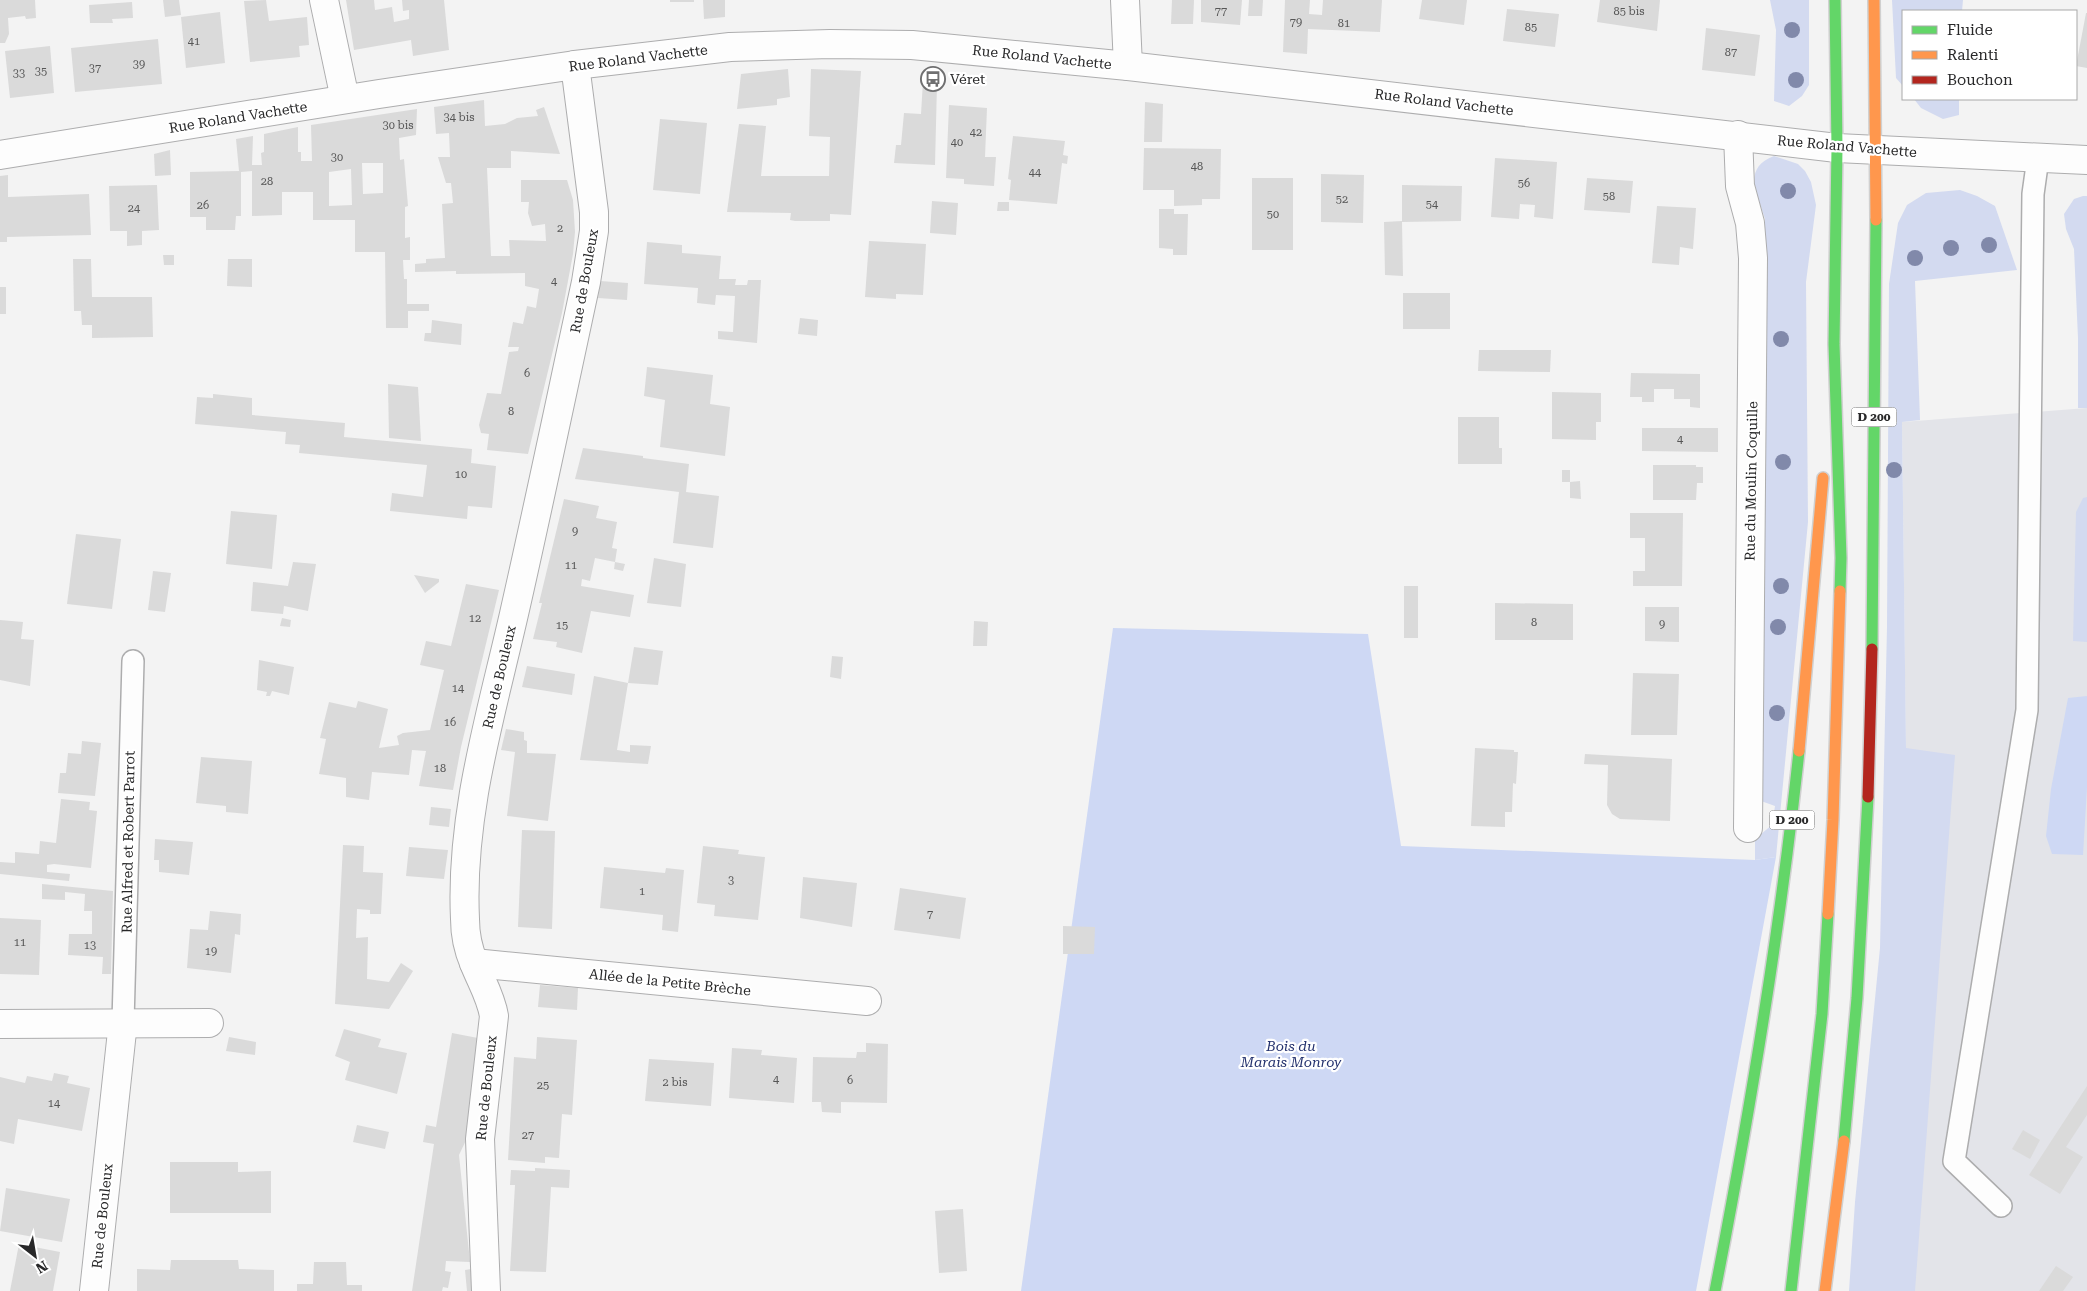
<svg xmlns="http://www.w3.org/2000/svg" width="2087" height="1291" font-family="'Roboto Serif',serif">
<rect width="100%" height="100%" fill="#f3f3f3"/>
<polygon fill="#e3e4e9" points="2087,408 2087,1291 1873,1291 1907,842 1902,422"/>
<g fill="#d3daf0">
<polygon points="1770,0 1809,0 1809,85 1802,96 1789,106 1774,101 1776,30"/>
<polygon points="1892,0 1963,0 1962,11 1903,11 1903,86 1896,78"/>
<polygon points="1914,99 1959,99 1959,115 1943,119 1921,108"/>
<path d="M 1774,156 L 1798,164 L 1805,171 L 1811,182 L 1816,205 L 1806,282 L 1808,522 L 1776,857 L 1755,860 L 1755,839 L 1772,825 L 1775,806 L 1761,801 L 1765,219 C 1758,194 1741,169 1774,156 Z"/>
<polygon points="1960,190 1977,196 1995,206 2017,270 1915,281 1920,420 1902,422 1906,748 1955,755 1915,1291 1849,1291 1855,1202 1880,948 1887,627 1889,284 1898,223 1907,205 1926,193"/>
<polygon points="2083,196 2087,196 2087,408 2078,408 2078,338 2074,249 2066,229 2064,214 2074,199"/>
<polygon points="2087,497 2087,642 2073,641 2076,512 2083,498"/>
</g>
<g fill="#ced8f4">
<polygon points="1113,628 1368,634 1401,846 1755,860 1776,857 1696,1291 1021,1291"/>
<polygon points="2087,696 2087,788 2083,855 2052,854 2046,836 2051,789 2068,698"/>
</g>
<g fill="#dadada" fill-rule="evenodd">
<polygon points="0,0 35,0 36,18 26,19 25,16 8,18 9,34 5,43 0,43"/>
<polygon points="163,0 179,0 181,15 165,17"/>
<polygon points="266,0 269,21 307,17 309,45 299,46 300,57 250,62 244,1"/>
<polygon points="346,0 374,0 375,10 392,7 394,22 409,19 409,10 403,11 402,0 444,0 449,50 413,56 411,40 354,50"/>
<rect x="670" y="0" width="24" height="2"/>
<polygon points="703,0 725,0 725,17 704,19"/>
<polygon points="1172,0 1194,0 1193,24 1171,24"/>
<polygon points="1201,0 1242,0 1240,25 1201,22"/>
<polygon points="1249,0 1263,0 1262,16 1248,16"/>
<polygon points="1285,0 1310,0 1309,14 1322,15 1323,0 1382,0 1380,32 1308,29 1307,54 1283,52"/>
<polygon points="1422,0 1467,0 1464,25 1419,19"/>
<polygon points="1600,0 1660,0 1657,31 1597,22"/>
<polygon points="132,2 133,18 112,19 113,23 90,23 89,5"/>
<polygon points="1507,9 1559,14 1555,47 1503,41"/>
<polygon points="220,12 225,63 186,68 181,17"/>
<polygon points="2086,13 2087,13 2087,68 2076,66"/>
<polygon points="1706,28 1760,35 1755,76 1702,70"/>
<polygon points="158,39 162,84 75,92 71,48"/>
<polygon points="50,46 54,93 10,98 5,51"/>
<polygon points="788,69 790,97 777,99 777,105 737,109 741,74"/>
<polygon points="811,69 861,71 851,215 830,214 830,221 795,221 790,220 791,213 727,212 739,124 766,126 761,176 829,176 830,137 809,136"/>
<polygon points="923,81 937,84 935,165 894,163 896,145 901,145 904,113 921,114"/>
<polygon points="484,100 485,126 505,124 517,118 538,116 536,110 544,107 560,154 511,151 511,168 487,168 491,256 510,256 509,240 546,241 545,224 532,226 528,213 529,202 521,202 521,180 567,180 573,200 575,232 573,254 562,313 528,454 487,450 489,434 481,433 479,425 487,393 501,394 509,352 518,351 519,347 508,347 513,322 523,324 527,306 536,308 539,289 525,286 525,273 456,274 456,271 415,272 415,264 426,263 426,259 445,258 442,204 453,203 451,183 446,183 438,157 450,157 449,133 436,134 434,107"/>
<polygon points="1145,102 1163,104 1162,142 1144,142"/>
<polygon points="949,105 987,108 985,157 996,157 994,186 964,184 964,179 946,178"/>
<path d="M 417,109 L 416,135 L 399,138 L 400,160 L 404,159 L 408,206 L 405,207 L 405,238 L 410,237 L 410,260 L 403,260 L 404,279 L 407,279 L 407,304 L 429,304 L 429,311 L 408,311 L 408,328 L 386,328 L 385,252 L 355,252 L 355,220 L 313,220 L 313,192 L 282,192 L 282,215 L 252,216 L 252,171 L 241,172 L 241,216 L 236,216 L 235,230 L 206,230 L 206,217 L 190,217 L 190,172 L 239,171 L 236,139 L 253,136 L 252,165 L 262,165 L 261,153 L 264,152 L 264,134 L 298,127 L 298,152 L 301,152 L 301,161 L 312,161 L 311,125 ZM 362,163 L 383,163 L 383,193 L 363,194 ZM 351,169 L 352,205 L 329,206 L 329,172 Z"/>
<polygon points="660,119 707,123 700,194 653,190"/>
<polygon points="1013,136 1065,141 1063,155 1068,156 1067,164 1062,163 1057,204 1009,200 1011,180 1008,179"/>
<polygon points="1144,148 1221,149 1220,199 1202,199 1202,205 1174,206 1174,190 1143,190"/>
<polygon points="170,150 171,175 155,176 154,154"/>
<polygon points="1495,158 1557,162 1553,219 1534,217 1535,205 1520,204 1519,219 1491,217"/>
<polygon points="1321,174 1364,175 1363,223 1321,222"/>
<polygon points="8,175 8,197 89,194 91,235 7,237 7,242 0,242 0,176"/>
<rect x="1252" y="178" width="41" height="72"/>
<polygon points="1587,178 1633,181 1630,213 1584,210"/>
<polygon points="157,185 159,230 142,231 142,245 127,246 127,231 110,231 109,186"/>
<polygon points="1402,185 1462,186 1461,221 1402,222 1403,276 1385,275 1384,222 1402,221"/>
<polygon points="932,201 958,203 956,235 930,233"/>
<polygon points="998,202 1009,202 1009,211 997,211"/>
<polygon points="1657,206 1696,208 1693,249 1680,247 1679,265 1652,263"/>
<polygon points="1159,209 1174,209 1174,214 1188,214 1187,255 1173,255 1173,249 1159,248"/>
<polygon points="869,241 926,244 923,295 896,294 896,299 865,297"/>
<polygon points="647,242 682,245 682,253 721,256 719,279 736,279 735,285 747,285 748,280 761,280 757,343 718,339 718,331 733,332 735,296 716,295 715,305 697,303 698,288 644,284"/>
<polygon points="163,255 174,255 174,265 164,265"/>
<polygon points="73,259 91,259 92,297 152,297 153,337 92,338 92,325 82,325 81,311 74,311"/>
<polygon points="228,259 252,259 252,287 227,286"/>
<polygon points="600,281 628,283 627,300 598,298"/>
<rect x="0" y="287" width="6" height="27"/>
<rect x="1403" y="293" width="47" height="36"/>
<polygon points="800,318 818,320 817,336 798,334"/>
<polygon points="432,320 462,324 461,345 424,341 425,333 431,333"/>
<polygon points="1479,350 1551,350 1550,372 1478,371"/>
<polygon points="647,367 713,375 710,404 730,407 725,456 660,447 665,400 644,396"/>
<polygon points="1631,373 1700,374 1700,408 1690,407 1690,399 1674,399 1674,389 1654,389 1654,402 1642,402 1642,397 1630,397"/>
<polygon points="388,384 418,387 421,441 389,438"/>
<polygon points="1552,392 1601,393 1601,422 1596,422 1596,440 1552,439"/>
<polygon points="213,394 252,398 252,415 345,423 344,437 472,449 471,463 496,466 492,508 468,506 467,519 390,511 392,493 423,497 427,465 299,453 300,445 285,444 286,432 195,424 197,397 213,398"/>
<polygon points="1458,417 1499,417 1499,448 1502,448 1502,464 1458,464"/>
<polygon points="1642,428 1718,428 1718,452 1642,451"/>
<polygon points="583,448 643,456 643,458 689,464 686,492 719,496 713,548 673,543 679,492 575,479"/>
<polygon points="1653,465 1696,465 1696,467 1703,467 1703,483 1697,483 1696,500 1653,500"/>
<rect x="1562" y="470" width="8" height="12"/>
<polygon points="1580,481 1581,499 1570,498 1570,482"/>
<polygon points="564,499 599,506 596,518 617,522 612,548 617,549 615,562 595,558 590,581 582,579 581,586 634,595 630,617 591,611 582,653 556,647 557,642 533,639 542,603 539,603"/>
<polygon points="231,511 277,515 272,569 226,564"/>
<polygon points="1630,513 1683,513 1682,586 1633,586 1633,571 1645,571 1645,538 1630,538"/>
<polygon points="76,534 121,539 112,609 67,604"/>
<polygon points="654,558 686,564 681,607 647,603"/>
<polygon points="293,562 316,564 308,611 284,606 283,614 251,611 253,582 288,586"/>
<polygon points="615,562 625,564 623,571 614,569"/>
<polygon points="153,571 171,573 165,612 148,610"/>
<polygon points="414,575 439,579 439,582 425,593"/>
<polygon points="466,584 499,590 461,747 453,790 419,786 426,751 412,750 409,775 372,772 369,800 346,797 346,778 319,774 326,739 320,738 329,702 356,708 358,701 388,709 379,748 399,745 397,736 403,733 430,730 444,670 420,665 426,641 451,646"/>
<rect x="1404" y="586" width="14" height="52"/>
<polygon points="1495,603 1573,604 1573,640 1495,640"/>
<polygon points="1645,607 1679,607 1679,642 1645,641"/>
<polygon points="282,618 291,620 290,627 280,626"/>
<polygon points="0,620 23,622 21,639 34,640 30,686 0,680"/>
<polygon points="974,621 988,622 987,646 973,646"/>
<polygon points="634,647 663,651 658,685 628,683"/>
<polygon points="832,656 843,657 841,679 830,677"/>
<polygon points="259,660 294,667 289,695 272,691 270,696 266,696 267,692 257,690"/>
<polygon points="527,666 575,674 572,695 522,687"/>
<polygon points="1633,673 1679,674 1677,735 1631,735"/>
<polygon points="594,676 628,683 617,750 630,752 630,745 651,746 648,764 580,760"/>
<polygon points="506,729 524,732 524,740 527,741 527,753 556,754 548,821 507,816 515,752 501,750"/>
<polygon points="82,741 101,743 95,796 58,793 60,773 66,773 68,753 81,754"/>
<polygon points="1475,748 1514,750 1514,752 1518,752 1516,784 1513,783 1512,812 1505,812 1505,827 1471,826"/>
<polygon points="1585,754 1672,759 1670,821 1620,819 1612,814 1607,805 1608,765 1584,764"/>
<polygon points="201,757 252,761 248,814 226,812 226,806 196,803"/>
<polygon points="61,799 90,802 89,810 97,811 91,868 54,864 47,865 47,872 70,874 69,881 0,874 0,862 15,863 15,852 39,854 40,841 56,843"/>
<polygon points="431,807 451,809 449,827 429,825"/>
<polygon points="522,830 555,831 552,929 518,927"/>
<polygon points="155,839 193,842 189,875 159,872 159,860 154,860"/>
<polygon points="343,845 364,846 363,872 383,873 381,914 370,914 370,910 357,909 356,938 368,937 367,979 389,982 401,963 413,971 389,1009 335,1004"/>
<polygon points="703,846 739,850 738,854 765,857 758,920 714,916 715,905 697,903"/>
<polygon points="409,847 448,850 444,879 406,876"/>
<polygon points="604,867 665,873 666,868 684,870 678,932 662,930 663,915 600,908"/>
<polygon points="803,877 857,883 852,927 800,918"/>
<polygon points="42,884 113,891 111,974 102,974 103,957 68,955 69,934 92,934 92,911 84,911 85,894 65,892 65,900 42,899"/>
<polygon points="900,888 966,898 960,939 894,930"/>
<polygon points="210,911 241,914 240,935 235,934 231,973 187,968 190,929 208,930"/>
<polygon points="0,918 41,920 39,975 0,974"/>
<polygon points="1063,926 1095,927 1094,954 1063,954"/>
<polygon points="540,985 578,988 577,1010 538,1007"/>
<polygon points="344,1029 381,1039 378,1047 407,1053 397,1094 345,1080 350,1062 335,1056"/>
<polygon points="452,1033 483,1039 469,1134 459,1155 470,1262 446,1261 445,1271 451,1272 448,1288 443,1287 442,1291 412,1291 434,1144 423,1142 426,1125 436,1127"/>
<polygon points="229,1037 256,1042 255,1055 226,1051"/>
<polygon points="537,1037 577,1040 572,1115 562,1114 559,1158 545,1157 545,1163 508,1160 514,1057 536,1059"/>
<polygon points="866,1043 888,1044 887,1103 841,1102 841,1113 822,1112 821,1102 812,1102 813,1057 856,1058 857,1052 866,1052"/>
<polygon points="732,1048 762,1050 761,1055 797,1058 794,1103 729,1098"/>
<polygon points="649,1059 714,1063 711,1106 645,1101"/>
<polygon points="54,1073 69,1076 67,1083 90,1088 82,1131 18,1119 14,1144 0,1141 0,1077 25,1083 27,1076 52,1081"/>
<polygon points="2087,1086 2087,1115 2066,1147 2083,1157 2060,1194 2029,1175"/>
<polygon points="357,1125 389,1132 385,1149 353,1142"/>
<polygon points="2023,1130 2040,1140 2030,1159 2012,1149"/>
<polygon points="170,1162 238,1162 238,1172 271,1171 271,1213 170,1213"/>
<polygon points="535,1168 570,1170 569,1188 551,1187 546,1272 510,1271 515,1185 510,1185 511,1170 535,1171"/>
<polygon points="6,1188 70,1199 62,1242 0,1231"/>
<polygon points="963,1209 967,1271 939,1273 935,1211"/>
<polygon points="19,1244 60,1252 53,1291 10,1291"/>
<polygon points="171,1260 238,1260 239,1269 274,1270 274,1291 137,1291 137,1269 170,1270"/>
<polygon points="314,1262 346,1262 347,1285 362,1285 362,1291 297,1291 297,1284 313,1284"/>
<polygon points="2056,1266 2073,1277 2063,1291 2039,1291"/>
<polygon points="471,1269 474,1291 467,1291 465,1270"/>
</g>
<g fill="none" stroke-linecap="round" stroke-linejoin="round">
<defs>
<g id="lane">
<polyline points="123,1022 133,661"/>
<polyline points="2001,1206 1954,1161 2027,710 2033,194 2038,158"/>
</g>
<g id="street">
<polyline points="324,0 345,99"/>
<polyline points="1125,0 1128,66"/>
<polyline points="1738,135 1740,186 1750,223 1753,258 1748,828"/>
<polyline points="0,155 379,94 575,65 730,47 830,44 912,45 1128,66 1837,148 2087,160"/>
<polyline points="474,963 867,1001"/>
<polyline points="0,1024 209,1023"/>
<polyline points="94,1291 123,1022"/>
<path d="M 486,1291 L 480,1139 L 494,1016 C 491,997 481,981 474,963 C 468,949 465,934 465,919 C 460,815 491,715 514,614 C 539,504 562,393 586,282 L 594,231 L 594,212 L 575,65"/>
</g>
<g id="fast">
<polyline points="1835,0 1837,148 1834,344 1841,558 1840,591"/>
<polyline points="1872,649 1876,220"/>
<polyline points="1844,1141 1857,998 1868,797"/>
<path d="M 1715,1291 C 1750,1112 1780,933 1799,751"/>
<polyline points="1791,1291 1822,1014 1828,914"/>
</g>
<g id="slow">
<polyline points="1874,0 1876,220"/>
<polyline points="1799,751 1823,478"/>
<polyline points="1828,914 1833,820 1840,591"/>
<polyline points="1825,1291 1844,1141"/>
</g>
<polyline id="jam" points="1868,797 1872,649"/>
</defs>
<use href="#lane" stroke="#adadae" stroke-width="24"/>
<use href="#street" stroke="#adadae" stroke-width="30"/>
<use href="#fast" stroke="#d0d0d0" stroke-width="14"/>
<use href="#slow" stroke="#d0d0d0" stroke-width="14"/>
<use href="#jam" stroke="#d0d0d0" stroke-width="14"/>
<use href="#lane" stroke="#fdfdfd" stroke-width="21"/>
<use href="#street" stroke="#fdfdfd" stroke-width="28"/>
<use href="#fast" stroke="#63d668" stroke-width="11"/>
<use href="#slow" stroke="#ff974d" stroke-width="11"/>
<use href="#jam" stroke="#b3261e" stroke-width="11"/>
</g>
<g fill="#8189aa">
<circle cx="1792" cy="30" r="8"/>
<circle cx="1796" cy="80" r="8"/>
<circle cx="1788" cy="191" r="8"/>
<circle cx="1989" cy="245" r="8"/>
<circle cx="1951" cy="248" r="8"/>
<circle cx="1915" cy="258" r="8"/>
<circle cx="1781" cy="339" r="8"/>
<circle cx="1783" cy="462" r="8"/>
<circle cx="1894" cy="470" r="8"/>
<circle cx="1781" cy="586" r="8"/>
<circle cx="1778" cy="627" r="8"/>
<circle cx="1777" cy="713" r="8"/>
</g>
<defs>
<symbol id="bus-ring" viewBox="-11 -11 22 22"><circle r="9.5" fill="#fff" stroke="#6f6f70" stroke-width="1.5"/><path d="M-5-6H5V4H4V6H2V4H-2V6H-4V4H-5ZM-3.5-4V0h7V-4ZM-3.5 1.2v1.5H-2V1.2ZM2 1.2v1.5H3.5V1.2Z" fill="#6f6f70"/></symbol>
</defs>
<g fill-rule="evenodd">
<use href="#bus-ring" x="919" y="65" width="28" height="28"/>
</g>
<g text-anchor="middle" stroke-width="4.5" stroke-linejoin="round" paint-order="stroke">
<g font-size="11" fill="#565656">
<text x="1221" y="15">77</text>
<text x="1629" y="15">85 bis</text>
<text x="1296" y="26">79</text>
<text x="1344" y="27">81</text>
<text x="1531" y="31">85</text>
<text x="194" y="45">41</text>
<text x="1731" y="56">87</text>
<text x="139" y="68">39</text>
<text x="95" y="72">37</text>
<text x="41" y="75">35</text>
<text x="19" y="77">33</text>
<text x="459" y="121">34 bis</text>
<text x="398" y="129">30 bis</text>
<text x="976" y="136">42</text>
<text x="957" y="146">40</text>
<text x="337" y="161">30</text>
<text x="1197" y="170">48</text>
<text x="1035" y="176">44</text>
<text x="267" y="185">28</text>
<text x="1524" y="187">56</text>
<text x="1609" y="200">58</text>
<text x="1342" y="203">52</text>
<text x="1432" y="208">54</text>
<text x="203" y="209">26</text>
<text x="134" y="212">24</text>
<text x="1273" y="218">50</text>
<text x="560" y="232">2</text>
<text x="554" y="285">4</text>
<text x="527" y="377">6</text>
<text x="511" y="415">8</text>
<text x="1680" y="443">4</text>
<text x="461" y="478">10</text>
<text x="575" y="535">9</text>
<text x="571" y="569">11</text>
<text x="475" y="622">12</text>
<text x="1534" y="626">8</text>
<text x="1662" y="628">9</text>
<text x="562" y="629">15</text>
<text x="458" y="692">14</text>
<text x="450" y="726">16</text>
<text x="440" y="772">18</text>
<text x="731" y="884">3</text>
<text x="642" y="895">1</text>
<text x="930" y="918">7</text>
<text x="20" y="946">11</text>
<text x="90" y="949">13</text>
<text x="211" y="955">19</text>
<text x="776" y="1083">4</text>
<text x="850" y="1084">6</text>
<text x="675" y="1086">2 bis</text>
<text x="543" y="1089">25</text>
<text x="54" y="1107">14</text>
<text x="528" y="1139">27</text>
</g>
<g fill="#fff" stroke="#686869" stroke-width="1">
<rect x="1851.5" y="407.5" width="45" height="19" rx="4"/>
<rect x="1769.5" y="810.5" width="45" height="19" rx="4"/>
</g>
<g font-size="12" font-weight="bold" fill="#282829">
<text x="1874" y="421">D 200</text>
<text x="1792" y="824">D 200</text>
</g>
<g font-size="14" fill="#282829" stroke="#fff">
<text transform="translate(1042 57) rotate(6)" y="5">Rue Roland Vachette</text>
<text transform="translate(638 58) rotate(-7)" y="5">Rue Roland Vachette</text>
<text transform="translate(1444 102) rotate(7)" y="5">Rue Roland Vachette</text>
<text transform="translate(238 117) rotate(-9)" y="5">Rue Roland Vachette</text>
<text transform="translate(1847 146) rotate(5)" y="5">Rue Roland Vachette</text>
<text transform="translate(584 281) rotate(-80)" y="5">Rue de Bouleux</text>
<text transform="translate(1751 481) rotate(-89)" y="5">Rue du Moulin Coquille</text>
<text transform="translate(499 677) rotate(-77)" y="5">Rue de Bouleux</text>
<text transform="translate(128 842) rotate(-89)" y="5">Rue Alfred et Robert Parrot</text>
<text transform="translate(670 982) rotate(6)" y="5">Allée de la Petite Brèche</text>
<text transform="translate(486 1088) rotate(-84)" y="5">Rue de Bouleux</text>
<text transform="translate(102 1216) rotate(-84)" y="5">Rue de Bouleux</text>
</g>
<g font-size="14" fill="#282829" stroke="#fff" text-anchor="start">
<text x="950" y="84">Véret</text>
</g>
<g font-size="14" font-style="italic" fill="#24326e" stroke="#fff">
<text x="1291" y="1051">Bois du<tspan x="1291" dy="16">Marais Monroy</tspan></text>
</g>
</g>
<rect x="1902" y="10" width="175" height="90" fill="#ffffff" stroke="#a9a9a9"/>
<rect x="1912" y="26" width="25" height="8" fill="#63d668" stroke="#a9a9a9"/>
<text x="1947" y="35" font-size="15" fill="#282829">Fluide</text>
<rect x="1912" y="51" width="25" height="8" fill="#ff974d" stroke="#a9a9a9"/>
<text x="1947" y="60" font-size="15" fill="#282829">Ralenti</text>
<rect x="1912" y="76" width="25" height="8" fill="#b3261e" stroke="#a9a9a9"/>
<text x="1947" y="85" font-size="15" fill="#282829">Bouchon</text>
<g transform="translate(35 1256) rotate(149)" stroke="#ffffff" stroke-width="4" paint-order="stroke">
<path d="M0-4L9 19L0 12L-9 19Z" fill="#282829"/>
<text y="-8" font-size="14" font-weight="bold" text-anchor="middle" fill="#282829">N</text>
</g>
</svg>
